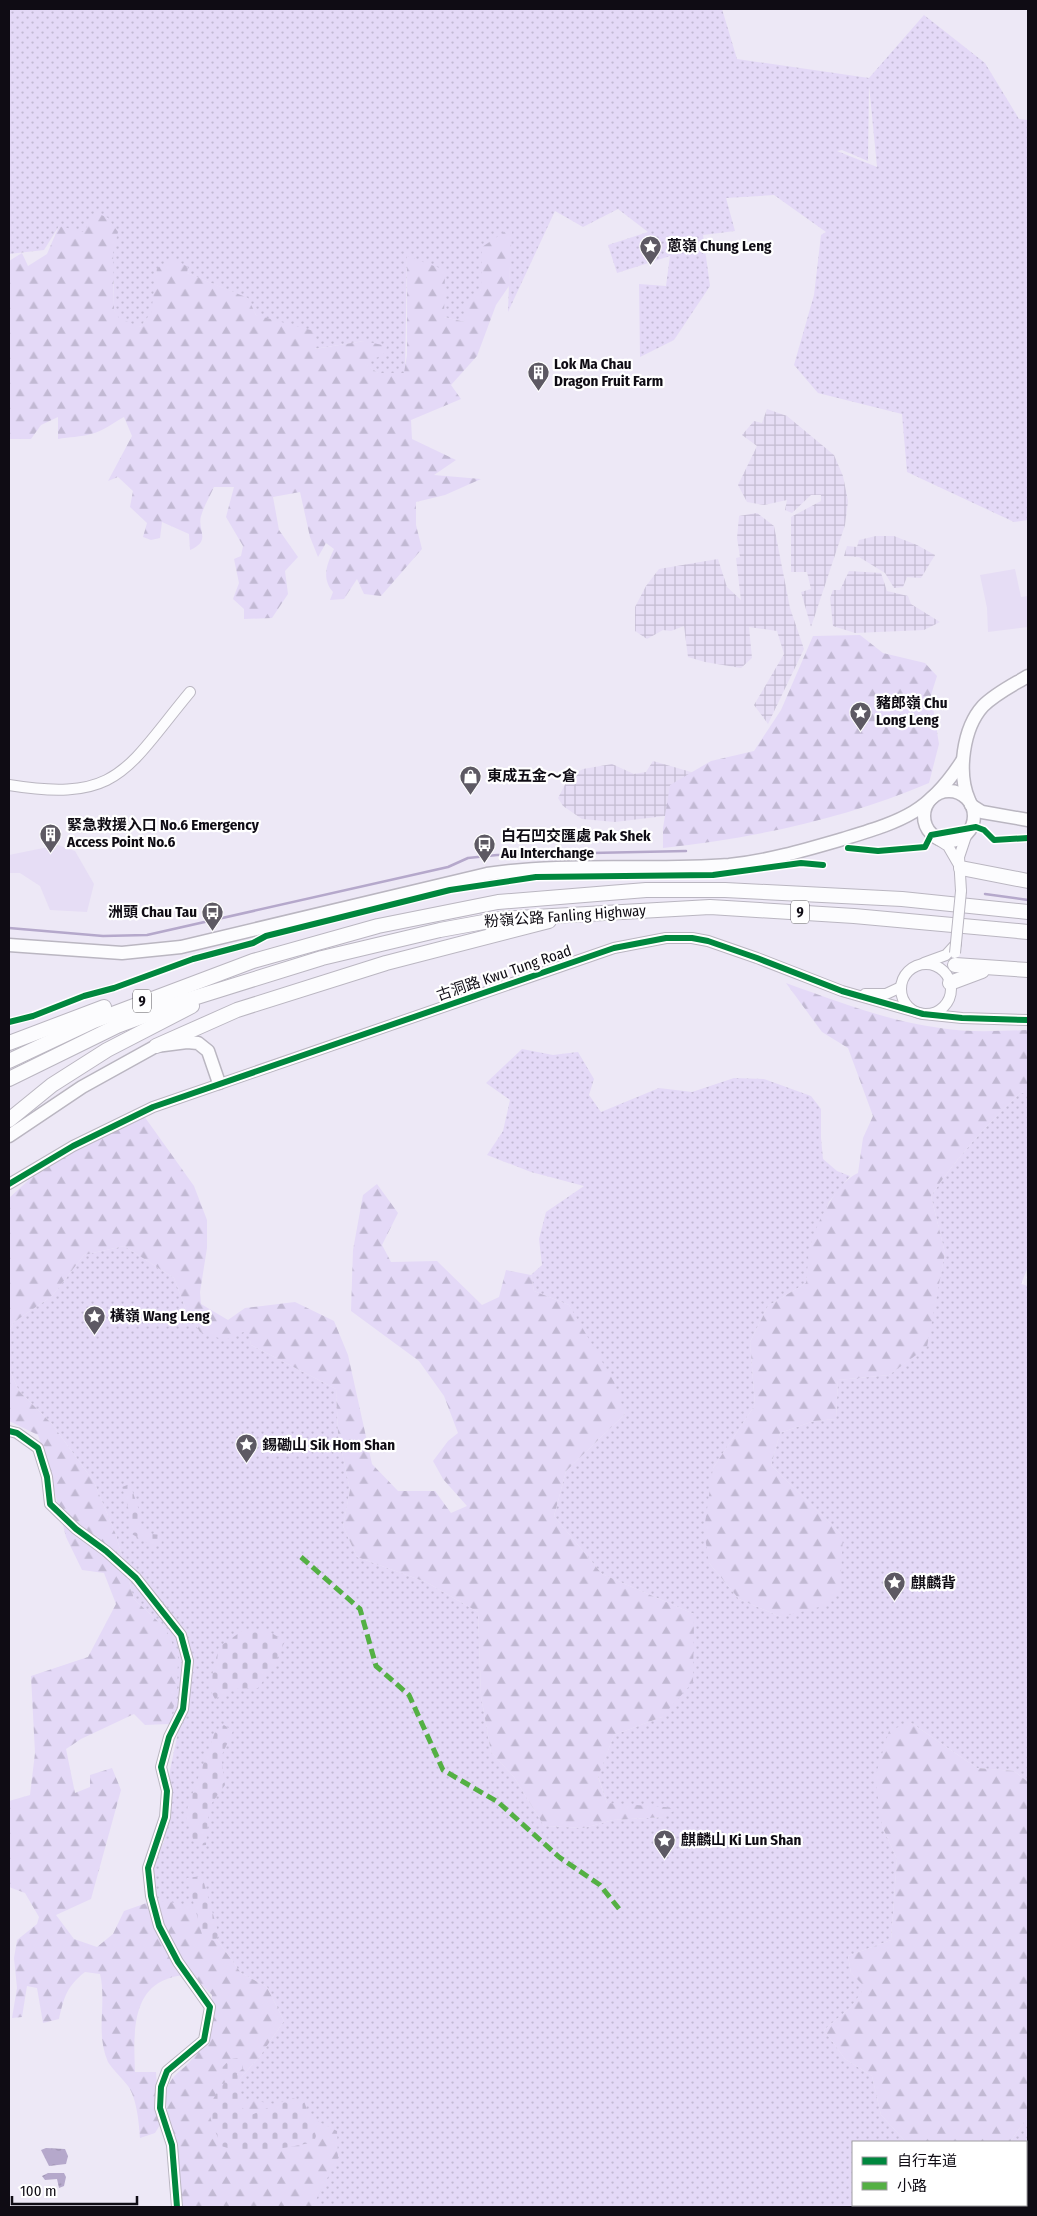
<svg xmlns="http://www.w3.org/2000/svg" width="1037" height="2216" font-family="'Fira Sans Condensed','Noto Sans SC',sans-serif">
<defs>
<pattern id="industrial-grid" width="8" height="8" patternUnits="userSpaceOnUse" patternTransform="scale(1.25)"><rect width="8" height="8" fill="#e6ddf5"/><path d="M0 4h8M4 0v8" fill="none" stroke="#c4bcd1"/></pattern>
<pattern id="grass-dots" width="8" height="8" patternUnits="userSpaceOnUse" patternTransform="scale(1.25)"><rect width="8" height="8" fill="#e4d9f7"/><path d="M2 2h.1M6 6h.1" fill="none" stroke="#c2b9d3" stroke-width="1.8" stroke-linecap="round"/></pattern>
<pattern id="forest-firs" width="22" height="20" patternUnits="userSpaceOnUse" patternTransform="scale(1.25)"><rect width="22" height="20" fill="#e4d9f7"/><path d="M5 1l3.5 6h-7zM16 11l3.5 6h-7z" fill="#c2b9d3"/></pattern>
<pattern id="cemetery-stones" width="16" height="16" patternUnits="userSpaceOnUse" patternTransform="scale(1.25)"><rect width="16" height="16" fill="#e4d9f7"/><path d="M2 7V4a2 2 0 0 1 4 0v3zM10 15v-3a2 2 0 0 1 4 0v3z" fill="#c2b9d3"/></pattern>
<pattern id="water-ripples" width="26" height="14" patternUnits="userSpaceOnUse" patternTransform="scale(1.25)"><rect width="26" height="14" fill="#b5a8cb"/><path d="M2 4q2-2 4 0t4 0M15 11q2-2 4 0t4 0" fill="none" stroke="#9a8fad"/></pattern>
</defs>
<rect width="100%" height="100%" fill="#ede8f6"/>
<g fill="#e6ddf5">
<polygon points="1015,569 1021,597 1028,596 1028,627 988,632 987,608 980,575"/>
<polygon points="58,845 75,851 94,884 87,912 50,910 40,886 20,873 9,873 9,855"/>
</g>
<g fill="url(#industrial-grid)">
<polygon points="767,409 787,416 834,455 843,476 848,501 845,525 811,627 801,592 811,589 807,572 791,572 791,517 821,501 821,495 811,495 792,513 785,510 787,500 764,505 747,502 738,485 757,446 742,435 754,421 762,423"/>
<polygon points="757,513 774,526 790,608 804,649 768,724 754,705 784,654 777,631 749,627 752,658 741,668 705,662 688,657 684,626 671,631 663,630 647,639 635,631 635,607 646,586 659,569 718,559 727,587 741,600 736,558 740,557 737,538 739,516"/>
<polygon points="876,536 894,536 917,545 935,555 921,578 907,577 903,587 894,588 885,573 859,557 844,556 847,546 857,547 859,540"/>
<polygon points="849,571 881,573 887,591 908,596 911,604 940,622 924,630 855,633 833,626 830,598 833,590 840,590"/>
<polygon points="653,761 705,776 681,814 615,822 582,819 563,806 558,798 569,777 583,769 612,764 634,774 646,772"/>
</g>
<g fill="url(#grass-dots)" fill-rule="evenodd">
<path d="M 9,9 L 722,9 L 737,59 L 869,78 L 924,15 L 985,63 L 1019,119 L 1028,120 L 1028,520 L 1014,522 L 907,472 L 902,414 L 818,393 L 794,365 L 814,295 L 821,235 L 826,232 L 774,195 L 726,198 L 735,231 L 703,235 L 710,286 L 674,340 L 640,357 L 639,284 L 666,286 L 670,256 L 617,273 L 608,245 L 648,232 L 618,209 L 583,227 L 555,211 L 508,312 L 511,228 L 465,322 L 444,317 L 407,256 L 405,373 L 378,373 L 363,363 L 364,341 L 314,349 L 256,315 L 247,298 L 187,273 L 157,268 L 154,310 L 140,327 L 119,321 L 114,310 L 114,282 L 59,226 L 44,250 L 9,254 ZM 869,85 L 877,167 L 837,151 L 842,150 L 868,161 Z"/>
<path d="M 522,1049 L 553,1055 L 578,1052 L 594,1079 L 589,1095 L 601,1112 L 659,1088 L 692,1092 L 734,1078 L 764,1079 L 811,1096 L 821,1109 L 821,1138 L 823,1159 L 837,1171 L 850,1176 L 829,1202 L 811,1244 L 806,1283 L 768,1306 L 750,1342 L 755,1405 L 713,1468 L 709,1563 L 739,1599 L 781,1617 L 843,1536 L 771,1465 L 780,1433 L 814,1421 L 836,1419 L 838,1380 L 889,1375 L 926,1347 L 945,1253 L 931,1196 C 957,1157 986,1125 1020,1093 L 1028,1093 L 1028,1267 L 1021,1284 L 1028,1286 L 1028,1782 L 1014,1771 L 977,1768 L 910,1722 L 882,1826 L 897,1859 L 891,1940 L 848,1956 L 851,1973 L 866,1987 L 851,2007 L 824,2030 L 845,2059 L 872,2076 L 881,2115 L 906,2142 L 853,2142 L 853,2205 L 1026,2205 L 1026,2142 L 1010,2142 L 1028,2116 L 1028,2207 L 312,2207 L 237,2098 L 237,2082 L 260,2056 L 284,2021 L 267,1987 L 241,1973 L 213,1934 L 155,1900 L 152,1877 L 156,1857 L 164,1842 L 170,1770 L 178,1732 L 169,1724 L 177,1695 L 166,1629 L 134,1599 L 116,1535 L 94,1482 L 52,1424 L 19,1391 L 9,1369 L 9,1331 L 14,1322 L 52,1296 L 84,1255 L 124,1246 L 174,1278 L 185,1307 L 200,1332 L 249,1330 L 251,1345 L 336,1389 L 338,1433 L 350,1490 L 343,1526 L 357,1557 L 426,1582 L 478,1612 L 481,1696 L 491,1752 L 514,1777 L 544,1826 L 584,1828 L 613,1820 L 664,1817 L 607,1803 L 598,1776 L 614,1735 L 662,1717 L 694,1614 L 602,1574 L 554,1516 L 566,1471 L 625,1414 L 569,1305 L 534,1291 L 531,1275 L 542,1265 L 539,1239 L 546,1212 L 584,1186 L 531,1172 L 487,1155 L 503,1131 L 510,1100 L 486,1083 Z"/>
</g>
<g fill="url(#forest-firs)">
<path d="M 97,213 L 108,218 L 118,232 L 113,251 L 114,310 L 119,318 L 140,327 L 151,313 L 157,268 L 174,259 L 188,267 L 187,273 L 248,298 L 256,315 L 314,331 L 315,349 L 364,341 L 387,346 L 383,355 L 364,363 L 378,373 L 404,373 L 407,355 L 407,256 L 445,270 L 444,317 L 465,322 L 463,304 L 481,290 L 482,247 L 512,227 L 509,286 L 496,305 L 477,356 L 451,385 L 461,399 L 411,420 L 412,439 L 456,460 L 434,475 L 481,479 L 445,495 L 416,502 L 416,525 L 422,549 L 381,596 L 364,594 L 357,579 L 344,599 L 330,600 L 333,592 C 321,578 327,564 334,549 L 326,543 L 318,557 L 310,537 L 300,492 L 273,497 L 279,530 L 298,557 L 285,571 L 288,594 L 272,618 L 244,619 L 244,609 L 233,599 L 239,583 L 234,559 L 241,556 L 243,546 L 226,517 L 234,487 L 214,487 C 210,496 204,506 201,516 C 197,531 212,540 190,550 L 189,534 L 162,522 L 160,538 L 151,540 L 143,537 L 147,523 L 130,507 L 133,491 L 118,477 L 108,481 L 132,436 L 124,417 C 113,423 103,431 91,434 C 81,437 69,437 58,439 L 58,417 L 41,425 L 31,439 L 9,439 L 9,261 L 22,253 L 28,266 L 47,254 L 59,226 L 83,232 Z"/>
<path d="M 860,635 L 883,653 L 925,663 L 937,676 L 931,695 L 939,744 L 929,783 C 844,819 754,838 663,848 L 663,828 L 670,785 L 711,761 L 754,751 L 781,710 L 813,636 Z"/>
<path d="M 786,983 C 836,1001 887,1021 940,1028 C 969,1033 999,1031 1028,1030 L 1028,1093 L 1020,1093 C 986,1125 957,1157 931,1196 L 945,1253 L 927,1347 L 889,1375 L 838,1380 L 836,1419 L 814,1421 L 780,1433 L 771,1465 L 843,1536 L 840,1588 L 823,1606 L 781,1617 L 739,1599 L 709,1563 L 704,1530 L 713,1468 L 755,1405 L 750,1342 L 768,1306 L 806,1283 C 808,1270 807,1256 811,1244 C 817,1222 837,1182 858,1173 L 863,1138 L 873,1116 L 848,1048 L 822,1032 Z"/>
<polygon points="144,1116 194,1186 207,1220 207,1248 200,1292 201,1304 228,1320 245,1308 295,1302 334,1321 348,1355 372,1464 398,1491 435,1491 451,1513 467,1506 443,1479 433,1461 448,1441 458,1433 444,1396 419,1361 351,1311 353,1250 363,1195 377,1184 398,1213 382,1245 391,1262 437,1261 482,1305 499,1297 506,1270 531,1275 534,1291 569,1305 614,1382 625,1414 566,1471 554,1516 602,1574 694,1614 693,1682 662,1717 614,1735 598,1777 607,1803 678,1808 664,1817 613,1820 584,1828 544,1826 514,1777 491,1752 481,1696 478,1612 426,1582 357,1557 343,1526 350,1490 338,1433 336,1389 251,1345 248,1330 225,1340 200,1332 185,1307 174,1278 124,1246 84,1255 52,1296 14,1322 9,1331 9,1198 32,1177 102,1132"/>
<path d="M 9,1369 L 19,1391 L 52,1424 L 94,1482 L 116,1535 L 134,1599 L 166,1629 L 178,1657 L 177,1695 L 169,1724 L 145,1725 L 134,1714 L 81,1739 L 66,1749 L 75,1793 L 90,1787 L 90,1775 L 112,1768 L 121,1790 L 91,1899 L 56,1915 L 74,1939 L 97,1947 L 113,1934 L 124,1911 L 155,1900 L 189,1905 L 213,1934 L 241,1973 L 267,1987 L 284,2021 L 260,2056 L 237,2082 L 237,2098 L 288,2106 L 337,2131 L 338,2158 L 312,2207 L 180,2207 L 165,2094 C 173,2071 180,2074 193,2058 C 208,2038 211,2019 212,1995 L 191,1974 C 183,1975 174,1976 167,1979 C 130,1992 134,2040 135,2072 L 156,2072 L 160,2125 L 155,2133 L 140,2138 C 139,2123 137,2099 128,2086 C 122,2078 113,2070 108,2062 C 95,2032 107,2003 100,1974 L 85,1972 C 67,1986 64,1997 59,2019 L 43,2023 L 37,1988 L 27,1986 L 22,2017 L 12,2018 L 17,1988 L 14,1958 L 17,1940 L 37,1924 L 39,1917 L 25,1893 L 9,1887 L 9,1801 L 30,1795 L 35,1753 L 31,1676 L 88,1657 L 116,1604 L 104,1573 L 82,1570 L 66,1537 L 48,1465 L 38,1435 L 9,1421 Z"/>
<polygon points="910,1722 977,1768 1014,1771 1028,1782 1028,2116 1010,2142 906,2142 881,2115 872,2076 845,2059 824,2030 851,2007 865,1987 851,1973 848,1956 891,1940 897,1859 882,1826 875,1777 889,1731"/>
</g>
<g fill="url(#cemetery-stones)">
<polygon points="130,1484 139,1510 140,1529 151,1534 162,1535 161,1546 149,1544 130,1533 129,1510 122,1487"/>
<polygon points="242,1631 268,1631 285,1641 273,1667 258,1688 235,1689 215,1699 209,1688 219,1647"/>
<polygon points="224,1725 233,1731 221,1757 225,1785 209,1807 206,1845 195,1846 185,1814 215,1732"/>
<polygon points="202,1876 219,1935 215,1941 203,1938 187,1878"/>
<path d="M 240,2058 L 243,2068 L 237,2074 L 241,2084 L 240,2106 L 251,2115 L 291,2098 L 304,2101 L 316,2136 L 314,2142 C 285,2148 250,2156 221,2146 C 209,2112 201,2113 225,2082 L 220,2070 L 230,2059 Z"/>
</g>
<g fill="url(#water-ripples)">
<polygon points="46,2148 65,2149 68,2156 66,2164 49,2166 41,2150"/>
<polygon points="48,2173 64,2173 66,2177 64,2186 59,2188 57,2179 45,2180 42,2176"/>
</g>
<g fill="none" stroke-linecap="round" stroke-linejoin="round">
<g stroke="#b5a8cb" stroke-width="2.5">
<polyline points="985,894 1028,900"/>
<polyline points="9,928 103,936 147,935 448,867 468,858 497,855 686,851"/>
</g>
<defs>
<g id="minor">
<path d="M 9,785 C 119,803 126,769 190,692"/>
<polyline points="937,839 948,846 959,865"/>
<polyline points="961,891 959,857 967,833"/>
<polyline points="924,963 946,955 956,944"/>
<circle cx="926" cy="989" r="25"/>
<polyline points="865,994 886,994 901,987"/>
<polyline points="9,1184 73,1146 153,1107 614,948 666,938 692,938 708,941 757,958 842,991 923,1014 962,1018 1028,1020"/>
<polyline points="9,1431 17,1433 38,1448 47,1477 50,1504 76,1529 106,1551 136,1578 181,1635 188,1661 183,1709 169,1737 161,1767 167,1791 165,1817 148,1868 151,1896 159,1926 178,1962 210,2007 204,2040 167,2071 161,2087 160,2108 172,2145 177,2207"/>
</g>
<g id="major">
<circle cx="949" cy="816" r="25"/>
<path d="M 969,800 C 957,773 963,728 983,706 C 996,693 1013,685 1028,676"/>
<polyline points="971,805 982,812 1028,820"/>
<path d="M 9,945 L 122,953 L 181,947 L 487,874 C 567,862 648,871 729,865 C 768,861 805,850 843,839 C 901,821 928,814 962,761"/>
<polyline points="9,1136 82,1087 156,1046 187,1042 198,1043 208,1051 219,1083"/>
</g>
<g id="highway">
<polyline points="961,868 1028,881"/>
<polyline points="955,965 1028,970"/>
<polyline points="950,983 982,971"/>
<polyline points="9,1043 104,1007"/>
<polyline points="156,1046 237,1010 386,963 549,921"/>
<polyline points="9,1061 94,1021 253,961 378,926 498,902 646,890 725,890 902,899 1028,912"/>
<polyline points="9,1079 117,1026 187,1000 322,958 440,930 500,919 710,907 854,916 1028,932"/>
<polyline points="9,1120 52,1085 107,1050 192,1006"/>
</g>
</defs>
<use href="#minor" stroke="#bab6c1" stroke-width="12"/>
<use href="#major" stroke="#bab6c1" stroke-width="15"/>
<use href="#highway" stroke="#bab6c1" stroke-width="16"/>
<use href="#minor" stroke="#fcfcfe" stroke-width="10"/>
<use href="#major" stroke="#fcfcfe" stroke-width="12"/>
<use href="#highway" stroke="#fcfcfe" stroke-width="14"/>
<defs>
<polyline id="minor-bridge" points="955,953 961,891"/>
</defs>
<use href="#minor-bridge" stroke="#bab6c1" stroke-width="12" stroke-linecap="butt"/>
<use href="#minor-bridge" stroke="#fcfcfe" stroke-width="10"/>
<polyline stroke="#54b044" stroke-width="5" stroke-dasharray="10 5" stroke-linecap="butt" points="301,1557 360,1609 376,1666 409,1695 443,1770 498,1802 559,1857 600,1885 620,1910"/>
<defs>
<g id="cycleway">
<polyline points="848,848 878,851 925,847 931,835 976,827 984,830 994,840 1028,838"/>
<polyline points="9,1022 33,1016 84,996 114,988 193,959 253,943 266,936 450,890 536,877 713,875 801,863 823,865"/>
<polyline points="9,1184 73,1146 153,1107 614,948 666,938 692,938 708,941 757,958 842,991 923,1014 962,1018 1028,1020"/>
<polyline points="9,1431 17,1433 38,1448 47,1477 50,1504 76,1529 106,1551 136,1578 181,1635 188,1661 183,1709 169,1737 161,1767 167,1791 165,1817 148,1868 151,1896 159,1926 178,1962 210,2007 204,2040 167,2071 161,2087 160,2108 172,2145 177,2207"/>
</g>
</defs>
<use href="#cycleway" stroke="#fff" stroke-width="9"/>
<use href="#cycleway" stroke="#00873e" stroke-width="6"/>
</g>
<defs>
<symbol id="sight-pin" viewBox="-11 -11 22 30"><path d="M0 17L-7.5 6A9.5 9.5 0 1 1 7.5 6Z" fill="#5d5963" stroke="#fff"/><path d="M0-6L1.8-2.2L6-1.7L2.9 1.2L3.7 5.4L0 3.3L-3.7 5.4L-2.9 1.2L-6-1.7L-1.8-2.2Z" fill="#fff"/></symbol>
<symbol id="building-pin" viewBox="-11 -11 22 30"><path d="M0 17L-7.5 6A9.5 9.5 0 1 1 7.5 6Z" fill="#5d5963" stroke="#fff"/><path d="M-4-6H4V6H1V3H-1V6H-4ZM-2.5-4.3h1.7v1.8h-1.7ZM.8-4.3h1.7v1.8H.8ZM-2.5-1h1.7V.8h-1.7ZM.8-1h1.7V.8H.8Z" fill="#fff"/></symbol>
<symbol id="shop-pin" viewBox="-11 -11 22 30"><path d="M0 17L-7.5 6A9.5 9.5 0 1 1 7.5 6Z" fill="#5d5963" stroke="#fff"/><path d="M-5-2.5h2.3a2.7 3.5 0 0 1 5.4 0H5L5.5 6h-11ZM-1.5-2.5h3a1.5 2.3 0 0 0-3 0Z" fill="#fff"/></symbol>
<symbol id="bus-pin" viewBox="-11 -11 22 30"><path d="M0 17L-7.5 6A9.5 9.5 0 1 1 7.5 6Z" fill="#5d5963" stroke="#fff"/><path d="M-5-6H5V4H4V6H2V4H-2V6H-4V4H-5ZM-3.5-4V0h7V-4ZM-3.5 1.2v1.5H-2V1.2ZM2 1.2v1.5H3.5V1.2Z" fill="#fff"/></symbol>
</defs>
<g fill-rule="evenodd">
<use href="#sight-pin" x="638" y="234" width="25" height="34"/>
<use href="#building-pin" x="526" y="360" width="25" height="34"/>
<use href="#sight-pin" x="848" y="700" width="25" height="34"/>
<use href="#shop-pin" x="458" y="764" width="25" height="34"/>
<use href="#building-pin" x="38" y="822" width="25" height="34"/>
<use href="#bus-pin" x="472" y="832" width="25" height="34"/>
<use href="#bus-pin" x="200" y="900" width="25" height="34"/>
<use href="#sight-pin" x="82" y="1304" width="25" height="34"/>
<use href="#sight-pin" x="234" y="1432" width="25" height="34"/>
<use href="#sight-pin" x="882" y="1570" width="25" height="34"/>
<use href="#sight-pin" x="652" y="1828" width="25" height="34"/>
</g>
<g text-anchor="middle" stroke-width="4.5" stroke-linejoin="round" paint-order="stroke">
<g fill="#fff" stroke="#57555a" stroke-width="1">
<rect x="791" y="900.5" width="18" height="23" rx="4"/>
<rect x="133" y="989.5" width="18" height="23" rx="4"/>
</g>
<g font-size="14" font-weight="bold" fill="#0f0c14">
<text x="800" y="917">9</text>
<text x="142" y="1006">9</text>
</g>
<g font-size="15" font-weight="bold" fill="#0f0c14" stroke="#fff" text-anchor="start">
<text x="667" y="251">蔥嶺 Chung Leng</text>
<text x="554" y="369">Lok Ma Chau<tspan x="554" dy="17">Dragon Fruit Farm</tspan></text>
<text x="876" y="708">豬郎嶺 Chu<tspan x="876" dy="17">Long Leng</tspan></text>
<text x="487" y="781">東成五金～倉</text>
<text x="67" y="830">緊急救援入口 No.6 Emergency<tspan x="67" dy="17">Access Point No.6</tspan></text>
<text x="501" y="841">白石凹交匯處 Pak Shek<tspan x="501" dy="17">Au Interchange</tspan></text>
<text x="197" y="917" text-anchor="end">洲頭 Chau Tau</text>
<text x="110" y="1321">橫嶺 Wang Leng</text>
<text x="262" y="1450">錫磡山 Sik Hom Shan</text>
<text x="911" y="1588">麒麟背</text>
<text x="681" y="1845">麒麟山 Ki Lun Shan</text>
</g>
<g font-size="15" fill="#0f0c14" stroke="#fff">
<text transform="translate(565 916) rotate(-4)" y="5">粉嶺公路 Fanling Highway</text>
<text transform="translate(504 973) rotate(-19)" y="5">古洞路 Kwu Tung Road</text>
</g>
</g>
<rect width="1037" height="2216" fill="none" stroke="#0f0c14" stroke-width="20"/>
<rect x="852" y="2141" width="175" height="65" fill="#ffffff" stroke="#9f9ea1"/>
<rect x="862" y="2157" width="25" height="8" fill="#00873e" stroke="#9f9ea1"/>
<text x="897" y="2166" font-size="15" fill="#0f0c14">自行车道</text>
<rect x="862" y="2182" width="25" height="8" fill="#54b044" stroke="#9f9ea1"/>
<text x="897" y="2191" font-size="15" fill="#0f0c14">小路</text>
<path d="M12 2196v8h125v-8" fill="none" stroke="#0f0c14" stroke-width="2.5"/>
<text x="20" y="2196" font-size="15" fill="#0f0c14" stroke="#ffffff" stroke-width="4" paint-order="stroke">100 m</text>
</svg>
